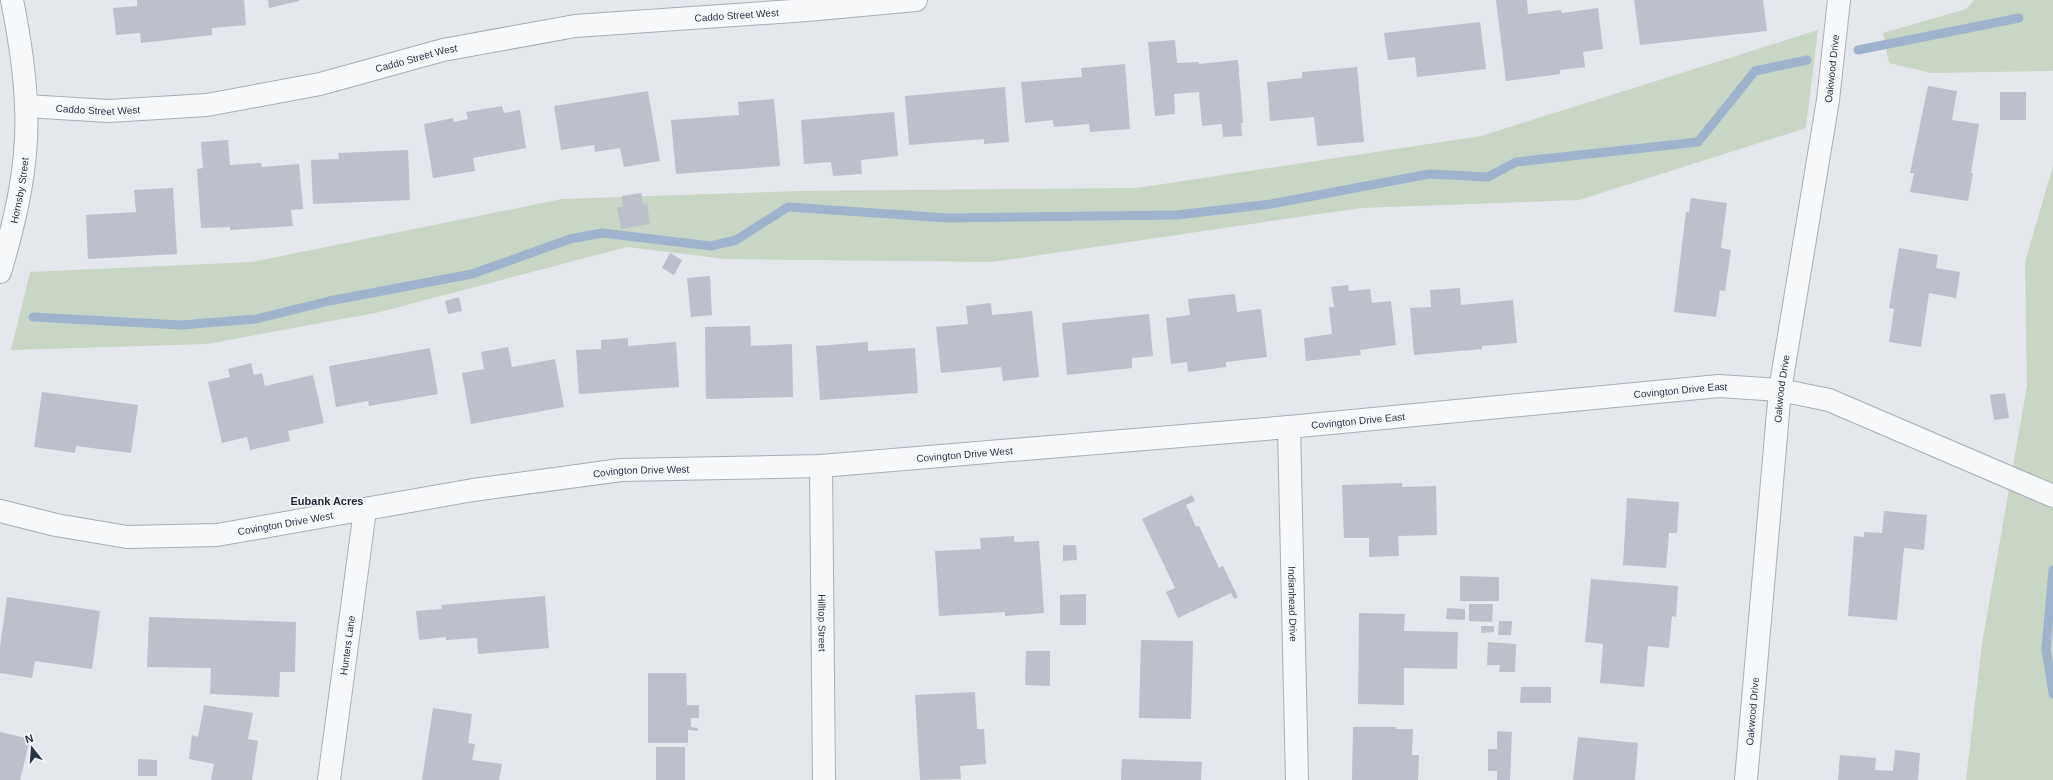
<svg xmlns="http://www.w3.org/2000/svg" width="2053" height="780" font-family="Arial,sans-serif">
<rect width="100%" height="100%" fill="#e4e7ec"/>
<g fill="#c9d6c5">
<polygon points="1974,0 2053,0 2053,71 1931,73 1889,63 1883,33 1966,9"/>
<polygon points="1818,30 1806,128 1579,200 1361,208 993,262 725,259 627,247 380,312 207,344 11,350 30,272 252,262 562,199 799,191 1137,188 1481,136"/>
<polygon points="2053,166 2053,780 1966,780 1982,644 2027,386 2025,262"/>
</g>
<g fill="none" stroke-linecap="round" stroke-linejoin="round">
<g stroke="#9fb4cc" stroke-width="9">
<polyline points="1858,50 2019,18"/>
<polyline points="33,317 181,325 256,319 329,301 472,274 570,239 602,233 711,246 736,240 788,207 948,218 1177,215 1271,204 1429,174 1488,177 1516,162 1698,142 1755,71 1807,60"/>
<polyline points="2053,570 2046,649 2053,694"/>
</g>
</g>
<g fill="#bbc0ca">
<polygon points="137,0 244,0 246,25 212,28 212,35 141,43 140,33 116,35 113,8 137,6"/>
<polygon points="268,0 299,0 299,1 269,8"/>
<polygon points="1496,0 1527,0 1528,14 1561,10 1562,13 1598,8 1603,49 1583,52 1585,67 1560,70 1560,74 1506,81"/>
<polygon points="1634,0 1763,0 1767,31 1640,45"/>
<polygon points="1480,22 1486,69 1417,77 1415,57 1388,60 1384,33"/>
<polygon points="1175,40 1177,63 1199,62 1199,64 1238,60 1243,123 1241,123 1242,136 1223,137 1222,124 1202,126 1199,92 1174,94 1175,114 1155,116 1148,42"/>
<polygon points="1125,64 1130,129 1090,132 1089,124 1054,127 1053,120 1025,123 1021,82 1082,77 1081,68"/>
<polygon points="1357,67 1364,142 1317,146 1314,117 1270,121 1267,82 1302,78 1302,72"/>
<polygon points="1928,86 1957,91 1952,120 1979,124 1971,173 1973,173 1968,201 1910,192 1914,173 1910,173"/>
<polygon points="1005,87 1009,142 984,144 984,139 909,145 905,96"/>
<polygon points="648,91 660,161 624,167 620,148 595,152 594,145 561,150 554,106"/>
<rect x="2000" y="92" width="26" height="28"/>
<polygon points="774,99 780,166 676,174 671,120 739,115 738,102"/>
<polygon points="502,106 504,113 520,110 526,148 473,158 475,171 433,178 424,124 453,118 454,122 468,119 466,112"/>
<polygon points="894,112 898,156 861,160 862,174 833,176 831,162 804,164 801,120"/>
<polygon points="228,140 230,165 261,163 262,167 299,164 303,209 291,210 293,226 230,230 230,227 201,228 197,169 203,168 201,142"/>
<polygon points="408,150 410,200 313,204 311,160 339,159 338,153"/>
<polygon points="173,188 177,254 88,259 86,215 136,212 134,190"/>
<polygon points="641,193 643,204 647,203 650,224 621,229 617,207 623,207 622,196"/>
<polygon points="1691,198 1727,203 1721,248 1731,250 1725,291 1720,290 1716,317 1674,312 1686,212 1689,212"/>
<polygon points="1899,248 1938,255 1936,268 1960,272 1956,298 1929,293 1921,347 1889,342 1894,309 1889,308"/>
<polygon points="670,253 682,260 674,275 662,268"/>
<polygon points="710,276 712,315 691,317 687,278"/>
<polygon points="1348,285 1349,291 1370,289 1372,303 1391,301 1396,345 1360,350 1361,355 1306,361 1304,338 1332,334 1329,307 1334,307 1331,287"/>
<polygon points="1460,288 1461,305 1513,300 1517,343 1482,346 1482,349 1414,355 1410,308 1431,307 1430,290"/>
<polygon points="1235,294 1237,312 1261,309 1267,357 1226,362 1226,367 1188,372 1187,362 1171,364 1166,318 1190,315 1188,299"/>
<polygon points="459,297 462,311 448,314 445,301"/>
<polygon points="991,303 992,315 1032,311 1039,377 1003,381 1001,367 941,373 936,327 968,324 966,306"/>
<polygon points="1149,314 1153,356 1132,358 1132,368 1067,375 1062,323"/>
<polygon points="750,326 751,346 792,344 793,397 706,399 705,327"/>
<polygon points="628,338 628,346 676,342 679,387 579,394 576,350 601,349 601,340"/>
<polygon points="868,342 868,351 915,348 918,393 820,400 816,346"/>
<polygon points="508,347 512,367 555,359 564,407 471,424 462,373 484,369 481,352"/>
<polygon points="430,348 438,394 369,406 368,401 336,407 329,366"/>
<polygon points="251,363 254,375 262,373 265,386 313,375 324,423 288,431 290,441 250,450 247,437 222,443 208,382 230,377 228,369"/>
<polygon points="42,392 138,405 131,453 76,446 75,453 34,447"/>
<polygon points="2005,393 2009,418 1994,420 1990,395"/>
<polygon points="1402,483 1402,487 1436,486 1437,535 1398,536 1399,556 1369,557 1369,538 1344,538 1342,485"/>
<polygon points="1192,495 1195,501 1186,505 1188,509 1196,527 1199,526 1219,568 1223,566 1238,597 1234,599 1231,593 1178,618 1166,592 1175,588 1142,519"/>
<polygon points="1627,498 1679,502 1677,533 1669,533 1666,568 1623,565"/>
<polygon points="1884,511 1927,515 1924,550 1904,548 1897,620 1848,616 1854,536 1864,537 1864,532 1882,533"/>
<polygon points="1014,536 1014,542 1039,541 1044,613 1005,616 1005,612 939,616 935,551 981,549 980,538"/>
<polygon points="1063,545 1076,545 1077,560 1063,561"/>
<polygon points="1460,576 1499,577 1499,601 1460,601"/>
<polygon points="1591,579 1678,586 1676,617 1672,616 1669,648 1648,646 1644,687 1600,683 1603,644 1585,642"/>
<polygon points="1086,594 1086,625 1060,625 1060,595"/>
<polygon points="545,596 549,648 478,654 477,638 446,640 446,637 419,640 416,611 442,609 441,605"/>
<polygon points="7,597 100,611 92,669 35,661 32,678 0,673 0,647"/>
<polygon points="1469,604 1493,604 1492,622 1469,621"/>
<polygon points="1447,608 1465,609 1465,620 1446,619"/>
<polygon points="1359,613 1405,614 1404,631 1458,632 1457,669 1404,668 1404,705 1358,704"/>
<polygon points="149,617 296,622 295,672 280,672 279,697 210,694 211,668 147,667"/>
<polygon points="1499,621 1512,621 1511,635 1498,635"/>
<polygon points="1481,626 1494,626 1494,632 1481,633"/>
<polygon points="1141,640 1193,641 1191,719 1139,718"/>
<polygon points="1488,642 1516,644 1515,672 1499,672 1500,665 1487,665"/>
<polygon points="1026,651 1050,651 1050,686 1025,685"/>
<polygon points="648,673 686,673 687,705 699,705 699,718 691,718 691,727 697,728 698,731 688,730 688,743 648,743"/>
<polygon points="1521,687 1551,687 1551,703 1520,703"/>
<polygon points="975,692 977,729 984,729 986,764 960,766 961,779 920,780 915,695"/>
<polygon points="204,705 253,713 248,739 258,741 252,780 211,780 214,764 189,759 192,735 198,737"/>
<polygon points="433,708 472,714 468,743 475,744 472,760 502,764 499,780 422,780"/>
<polygon points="1353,727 1396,727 1396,729 1413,729 1412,755 1419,755 1418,780 1352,780"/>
<polygon points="1497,731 1512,732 1510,780 1497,780 1497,771 1488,771 1488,749 1497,749"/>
<polygon points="0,732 30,739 20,780 0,780"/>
<polygon points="1578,737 1638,743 1635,780 1573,780"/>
<rect x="656" y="747" width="29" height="33"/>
<polygon points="1895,750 1920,753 1918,780 1838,780 1840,755 1876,758 1875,770 1893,771"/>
<polygon points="138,759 157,760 157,776 138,776"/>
<polygon points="1122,759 1202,762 1201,780 1121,780"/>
</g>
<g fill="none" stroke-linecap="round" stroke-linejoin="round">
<defs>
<g id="minor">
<path id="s1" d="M 26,106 L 109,111 L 207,105 L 320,84 L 443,50 L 575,26 L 807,10 L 916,0"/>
<path id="s2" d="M 0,272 C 16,218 29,163 26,106 C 25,71 19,35 12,0"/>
<path id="s3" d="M 1289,427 L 1297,780"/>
<path id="s4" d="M 821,466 L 824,780"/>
<path id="s5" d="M 0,511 L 56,525 L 127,537 L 217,535 L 473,490 L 621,470 L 821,466 L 1289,427 L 1719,386 L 1780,390 L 1829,400 L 2053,496"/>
<path id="s6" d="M 329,780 L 365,510"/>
<path id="s7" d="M 1746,780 L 1780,390 L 1828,100 L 1839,0"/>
</g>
</defs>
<use href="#minor" stroke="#a9aeb7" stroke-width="24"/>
<use href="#minor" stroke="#f7f8fa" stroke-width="22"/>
</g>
<g text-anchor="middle" stroke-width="4" stroke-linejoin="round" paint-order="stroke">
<g font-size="10" fill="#2b3445" stroke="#f4f6f9">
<text dy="4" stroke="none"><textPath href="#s1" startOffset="720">Caddo Street West</textPath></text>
<text dy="4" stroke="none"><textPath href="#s1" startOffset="396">Caddo Street West</textPath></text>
<text dy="4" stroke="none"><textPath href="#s7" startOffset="717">Oakwood Drive</textPath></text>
<text dy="4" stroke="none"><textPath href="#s1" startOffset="72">Caddo Street West</textPath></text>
<text dy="4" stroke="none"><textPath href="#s2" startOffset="84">Hornsby Street</textPath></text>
<text dy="4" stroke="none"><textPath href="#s7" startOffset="393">Oakwood Drive</textPath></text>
<text dy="4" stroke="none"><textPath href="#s5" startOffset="1692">Covington Drive East</textPath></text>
<text dy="4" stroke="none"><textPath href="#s5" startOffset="1368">Covington Drive East</textPath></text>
<text dy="4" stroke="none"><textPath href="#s5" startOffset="973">Covington Drive West</textPath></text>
<text dy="4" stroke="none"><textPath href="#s5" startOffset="649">Covington Drive West</textPath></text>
<text dy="4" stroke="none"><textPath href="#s5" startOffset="289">Covington Drive West</textPath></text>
<text dy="4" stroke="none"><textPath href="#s3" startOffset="177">Indianhead Drive</textPath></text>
<text dy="4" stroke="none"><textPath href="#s4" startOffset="157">Hilltop Street</textPath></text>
<text dy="4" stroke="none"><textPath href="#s6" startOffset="136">Hunters Lane</textPath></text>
<text dy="4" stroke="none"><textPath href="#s7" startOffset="69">Oakwood Drive</textPath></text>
</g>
<g font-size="11" font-weight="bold" fill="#1d2536" stroke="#f4f6f9">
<text x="327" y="505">Eubank Acres</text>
</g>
</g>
<g transform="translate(32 748) rotate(343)" stroke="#f4f6f9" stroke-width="3" paint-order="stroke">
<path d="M0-3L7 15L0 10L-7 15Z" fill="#2b3445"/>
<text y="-6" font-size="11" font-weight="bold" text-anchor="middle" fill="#2b3445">N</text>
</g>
</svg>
